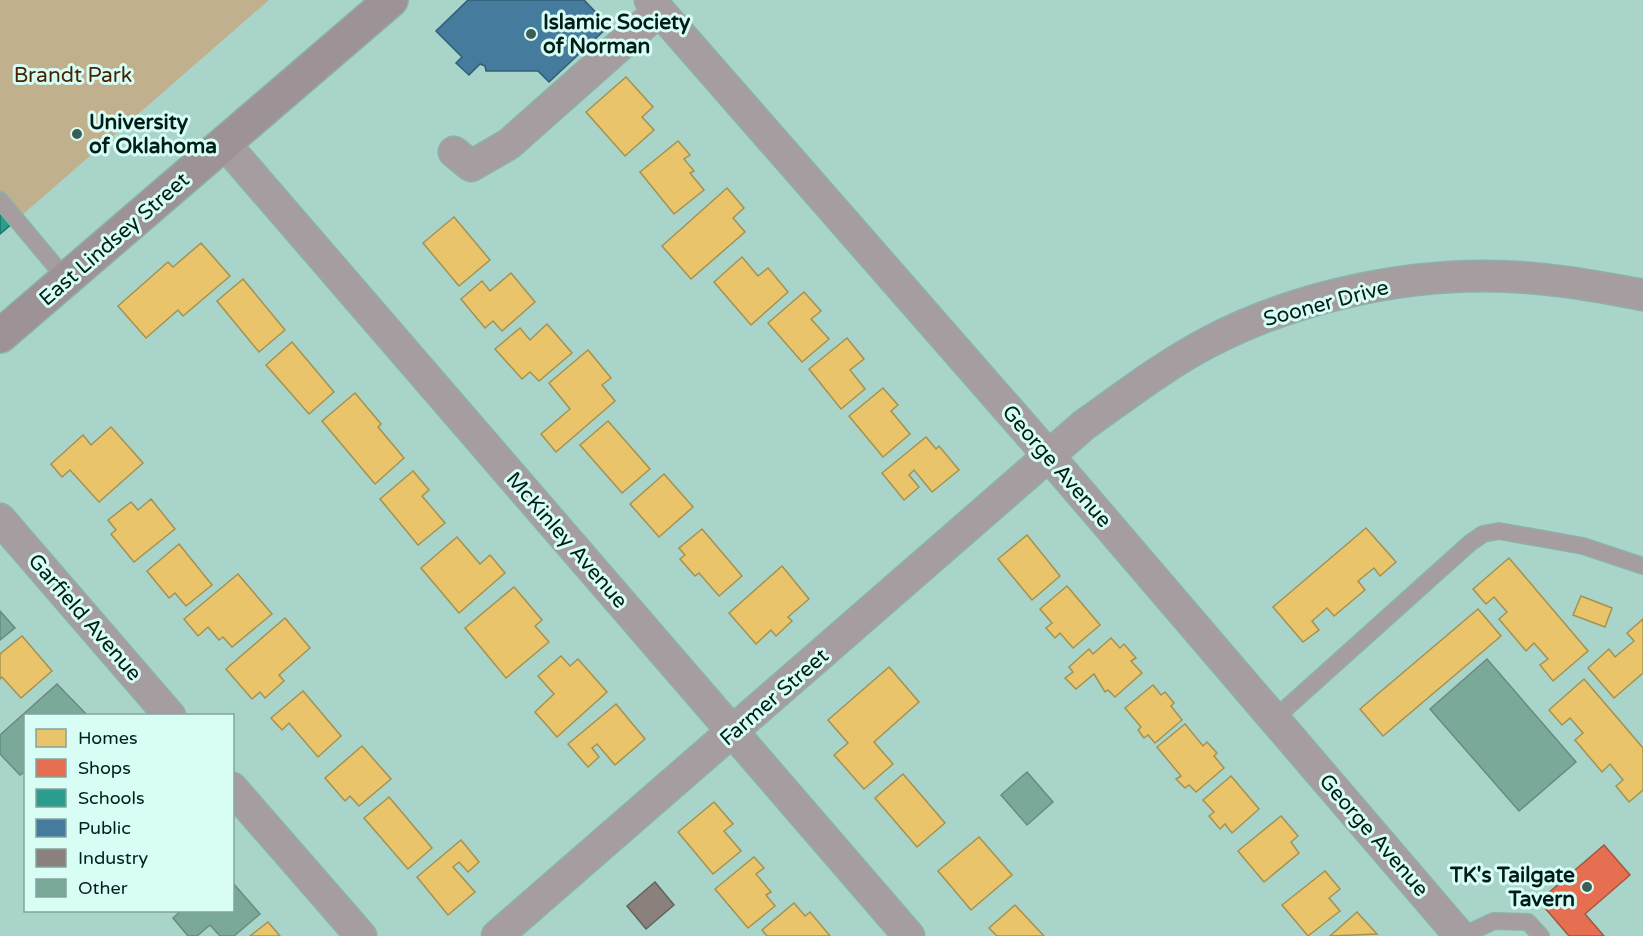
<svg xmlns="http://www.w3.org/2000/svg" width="1643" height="936" font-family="'Varela Round',sans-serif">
<rect width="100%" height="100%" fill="#a8d4ca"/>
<polygon fill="#c1b08e" points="0,0 269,0 13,223 0,208"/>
<g fill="#e9c46a" stroke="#a39252" stroke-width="1.5">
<polygon points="626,77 653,107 642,117 654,130 625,156 586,112"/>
<polygon points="678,141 690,155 684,159 694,171 690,173 704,190 674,214 640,172"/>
<polygon points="727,188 744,208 733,218 745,232 691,279 662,246"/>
<polygon points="454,217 490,260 459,286 423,243"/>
<polygon points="201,243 230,276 183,316 178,310 146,338 118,306 168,262 173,267"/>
<polygon points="742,257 758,276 768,268 788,292 751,325 714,282"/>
<polygon points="511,273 535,302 502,331 493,321 485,328 461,299 482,281 490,291"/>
<polygon points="243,279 285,330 259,352 217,301"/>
<polygon points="804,292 821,311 811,319 829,339 802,362 768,323"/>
<polygon points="547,324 572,353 539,381 530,372 522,379 495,349 520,328 530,340"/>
<polygon points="847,338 864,359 850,370 865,389 841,409 809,369"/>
<polygon points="292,342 334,392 309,414 266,365"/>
<polygon points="588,350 611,378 602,385 615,401 556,452 541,434 570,409 549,383"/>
<polygon points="883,388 898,405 891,411 910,434 883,457 849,416"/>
<polygon points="355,393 381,424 378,427 404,458 375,484 322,421"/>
<polygon points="608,421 650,469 622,493 580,445"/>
<polygon points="111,427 143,463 99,502 70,470 62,477 51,464 83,435 91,445"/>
<polygon points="926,437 936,449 939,446 959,470 932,492 914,470 909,475 919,487 904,500 882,473"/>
<polygon points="413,471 429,490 422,496 445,523 418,545 380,499"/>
<polygon points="664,474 693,507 659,537 630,504"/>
<polygon points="151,499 175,529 134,562 111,534 116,530 108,520 131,502 138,510"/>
<polygon points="1366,528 1396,562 1380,576 1374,568 1358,581 1365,590 1334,616 1327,608 1312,621 1319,630 1303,642 1273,607"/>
<polygon points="702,529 742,576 719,596 699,573 695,576 680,559 685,555 679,548"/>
<polygon points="1027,535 1060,576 1032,600 998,559"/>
<polygon points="457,537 480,564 490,555 505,573 459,613 421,568"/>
<polygon points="179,544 212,585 186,606 175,593 169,598 147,571"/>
<polygon points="1509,558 1588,651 1553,681 1540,665 1548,659 1534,643 1526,651 1499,619 1507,612 1494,597 1486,604 1473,589"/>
<polygon points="782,566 809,599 788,617 792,621 776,636 771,630 756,644 729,613"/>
<polygon points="238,574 272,614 232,647 223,637 219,640 208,627 198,636 184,619"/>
<polygon points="1067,586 1100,625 1073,648 1060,633 1055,638 1046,628 1052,623 1040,609"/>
<polygon points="514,587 542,620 535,626 549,642 506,678 465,628"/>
<polygon points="1581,596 1612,608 1605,627 1573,615"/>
<polygon points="1478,609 1501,636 1383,736 1360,709"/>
<polygon points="285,618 310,648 279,675 284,681 265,698 260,692 252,699 226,669"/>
<polygon points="1643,619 1643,673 1614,698 1588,668 1609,649 1615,657 1634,641 1627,633"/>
<polygon points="22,636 52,671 21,698 2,677 0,679 0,654"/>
<polygon points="1111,638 1120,648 1124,644 1136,658 1131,661 1142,673 1115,697 1108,690 1105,692 1094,674 1076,689 1065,678 1073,672 1069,667 1089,649 1093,654"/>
<polygon points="561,656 570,666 578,659 607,692 557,737 535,712 554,694 538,676"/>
<polygon points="889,667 919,702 874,742 893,764 864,789 834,755 848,743 828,720"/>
<polygon points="1584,679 1643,748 1643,790 1629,802 1616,786 1623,780 1610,764 1602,772 1575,740 1583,733 1570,718 1562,725 1549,710"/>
<polygon points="1153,685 1161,695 1165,692 1174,703 1171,706 1182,720 1155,743 1148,735 1144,738 1138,730 1141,727 1125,708"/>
<polygon points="303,691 341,736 318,757 289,723 282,730 271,718"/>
<polygon points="616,704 645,739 615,765 597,744 592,748 599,757 588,767 568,744"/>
<polygon points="1185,724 1203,746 1207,742 1217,753 1214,756 1224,768 1196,792 1189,785 1185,788 1176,779 1181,776 1157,747"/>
<polygon points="362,746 391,779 359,806 350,796 345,801 325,778"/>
<polygon points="903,774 945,823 917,847 875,798"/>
<polygon points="1231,776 1259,809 1232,833 1225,824 1220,829 1209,816 1214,812 1203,800"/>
<polygon points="389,797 432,848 408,869 364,818"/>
<polygon points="714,802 733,824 724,831 741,851 713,874 678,832"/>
<polygon points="1281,816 1298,836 1291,842 1299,853 1264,882 1238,851"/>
<polygon points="979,837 1012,875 971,910 938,871"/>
<polygon points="461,840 479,862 468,872 459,862 453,867 475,892 448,915 417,877"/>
<polygon points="754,857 764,868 756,874 771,892 766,895 775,906 748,928 715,889"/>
<polygon points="1325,871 1340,889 1329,898 1340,911 1308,936 1282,905"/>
<polygon points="794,903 805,916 810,912 830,936 767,936 762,930"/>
<polygon points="1015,905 1044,936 997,936 989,928"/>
<polygon points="1357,912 1377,934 1330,936"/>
<polygon points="268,922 280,936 250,936"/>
</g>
<polygon fill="#e76f51" stroke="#a25740" stroke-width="1.5" points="1604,845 1630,875 1585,914 1604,936 1569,936 1539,901"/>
<polygon fill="#2a9d8f" stroke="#1d776c" stroke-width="1.5" points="0,208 13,223 0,234"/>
<polygon fill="#457b9d" stroke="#305f75" stroke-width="1.5" points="468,0 584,0 609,26 549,82 538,71 486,71 485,66 480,64 469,75 456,63 462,57 436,31"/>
<polygon fill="#8a817c" stroke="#61635e" stroke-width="1.5" points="655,882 674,905 646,929 627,906"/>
<g fill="#7aa999" stroke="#6a8a80" stroke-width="1.5">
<polygon points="0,611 15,628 0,640"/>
<polygon points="1487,659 1576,762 1519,811 1430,709"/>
<polygon points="57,684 88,716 26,716 26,771 20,775 0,754 0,735"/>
<polygon points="1027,772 1053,802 1027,825 1001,795"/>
<polygon points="232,882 260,914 234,936 220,936 210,925 197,936 188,936 173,918 182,910 232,910"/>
</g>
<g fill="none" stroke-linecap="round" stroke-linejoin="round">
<defs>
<g id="lane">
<polyline points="0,200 66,279"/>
<polyline points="1274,719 1470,543 1483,534 1499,531 1583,546 1643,566"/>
<polyline points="1462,936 1494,921 1528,922 1541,936"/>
</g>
<g id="street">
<polyline points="650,0 1048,455 1460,936"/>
<polyline points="225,144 909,936"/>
<polyline points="454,152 471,166 509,144 659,11"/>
<polyline points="0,519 170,716"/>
<polyline points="232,788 361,936"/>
<path d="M 497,936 L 1084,425 C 1125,396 1165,365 1209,342 C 1291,299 1393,276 1485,276 C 1538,276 1591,285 1643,295"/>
</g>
<polyline id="secondary" points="0,336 391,0"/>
</defs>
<use href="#lane" stroke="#8db0a8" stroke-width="18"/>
<use href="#street" stroke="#8db0a8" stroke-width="33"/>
<use href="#secondary" stroke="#8db0a8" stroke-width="36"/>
<use href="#lane" stroke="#a59da0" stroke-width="15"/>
<use href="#street" stroke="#a59da0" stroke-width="30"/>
<use href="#secondary" stroke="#9d9295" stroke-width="33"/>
</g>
<g fill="#3b5e57" stroke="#d8fdf5" stroke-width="2">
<circle cx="531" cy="34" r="6"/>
<circle cx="77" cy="134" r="6"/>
<circle cx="1587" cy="887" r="6"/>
</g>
<g text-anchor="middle" stroke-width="6" stroke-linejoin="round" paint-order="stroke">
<g font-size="21" font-weight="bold" fill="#001e19" stroke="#d8fdf5" text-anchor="start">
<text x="543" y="29">Islamic Society<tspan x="543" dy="24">of Norman</tspan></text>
<text x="89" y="129">University<tspan x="89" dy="24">of Oklahoma</tspan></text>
<text x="1575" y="882" text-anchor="end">TK's Tailgate<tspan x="1575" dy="24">Tavern</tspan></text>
</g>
<g font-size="21" fill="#482502" stroke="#d8fdf5">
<text x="73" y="82">Brandt Park</text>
</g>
<g font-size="21" fill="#001e19" stroke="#d8fdf5">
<text transform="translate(114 239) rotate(-41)" y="7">East Lindsey Street</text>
<text transform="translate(1326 303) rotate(-15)" y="7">Sooner Drive</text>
<text transform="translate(1057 466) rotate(49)" y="7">George Avenue</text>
<text transform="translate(567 540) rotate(49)" y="7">McKinley Avenue</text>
<text transform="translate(85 617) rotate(49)" y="7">Garfield Avenue</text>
<text transform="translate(774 697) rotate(-41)" y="7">Farmer Street</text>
<text transform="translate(1374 835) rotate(49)" y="7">George Avenue</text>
</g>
</g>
<rect x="24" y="714" width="210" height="198" fill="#d8fdf5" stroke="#82a49d" stroke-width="1.5"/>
<rect x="36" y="729" width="30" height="18" fill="#e9c46a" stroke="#82a49d" stroke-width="1.5"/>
<text x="78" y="744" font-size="18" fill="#001e19">Homes</text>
<rect x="36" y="759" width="30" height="18" fill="#e76f51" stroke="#82a49d" stroke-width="1.5"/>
<text x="78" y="774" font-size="18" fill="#001e19">Shops</text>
<rect x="36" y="789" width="30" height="18" fill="#2a9d8f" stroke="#82a49d" stroke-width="1.5"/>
<text x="78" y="804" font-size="18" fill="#001e19">Schools</text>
<rect x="36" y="819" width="30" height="18" fill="#457b9d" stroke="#82a49d" stroke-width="1.5"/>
<text x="78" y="834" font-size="18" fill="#001e19">Public</text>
<rect x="36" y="849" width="30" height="18" fill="#8a817c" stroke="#82a49d" stroke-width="1.5"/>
<text x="78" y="864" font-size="18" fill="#001e19">Industry</text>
<rect x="36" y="879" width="30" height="18" fill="#7aa999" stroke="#82a49d" stroke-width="1.5"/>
<text x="78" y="894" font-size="18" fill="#001e19">Other</text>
</svg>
